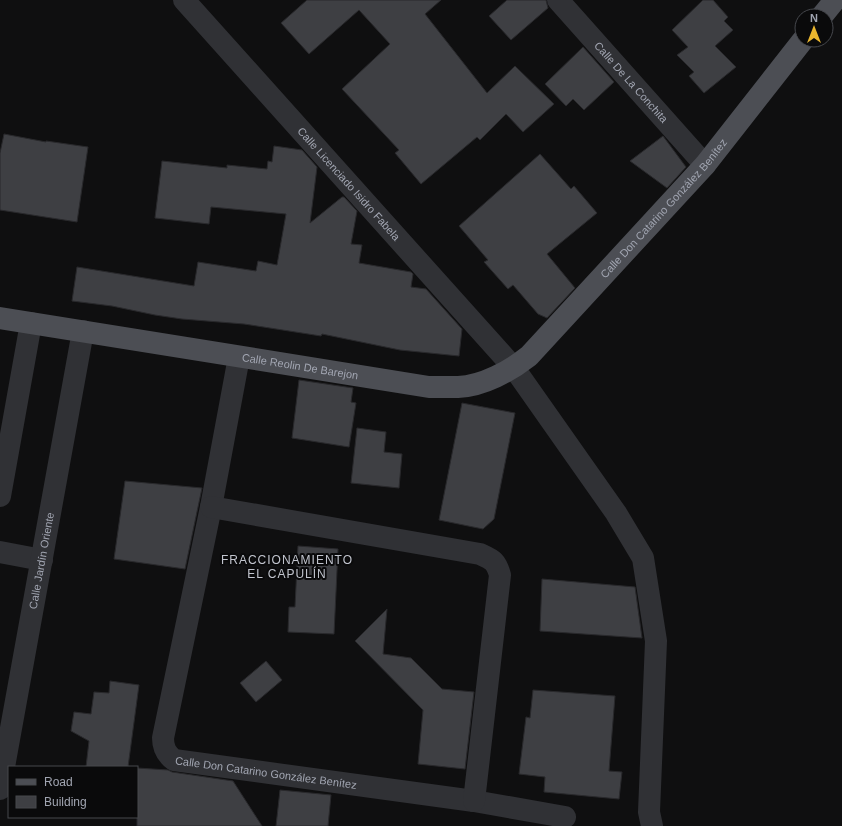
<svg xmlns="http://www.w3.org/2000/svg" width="842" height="826" font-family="Arial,sans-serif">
<rect width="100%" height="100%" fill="#0f0f10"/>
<g fill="#3e3f43" stroke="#29292c">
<polygon points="307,0 441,0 425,14 487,93 515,66 554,104 523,132 506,114 480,140 477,137 421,184 395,153 399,150 342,89 390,44 359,10 309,54 281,23"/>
<polygon points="507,0 546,0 548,8 511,40 489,16"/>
<polygon points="703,0 713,0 728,17 724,21 733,30 715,46 736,67 704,93 689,76 694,72 677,55 688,47 672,30"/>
<polygon points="583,47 614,82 584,110 573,99 566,106 545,84"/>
<polygon points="4,134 46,142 46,141 88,147 77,222 0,210 0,153"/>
<polygon points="663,136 686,167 667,188 630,161"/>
<polygon points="274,146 302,150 317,167 310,223 342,197 344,197 357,211 351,244 362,245 359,263 411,272 413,274 411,287 426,289 462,329 459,356 400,350 322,334 321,336 244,324 182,319 155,315 112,306 72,301 77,267 194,286 198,262 256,271 258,261 277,265 286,214 211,207 209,224 155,218 162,161 227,168 227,165 267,169 268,161 272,162"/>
<polygon points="540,154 571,189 574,186 597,213 547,254 575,288 547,318 538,314 513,285 508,289 484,262 488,260 459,226"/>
<polygon points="299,380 353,388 351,402 356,403 349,447 292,438"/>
<polygon points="462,403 515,413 494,519 483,529 439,520"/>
<polygon points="357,428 386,432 384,452 402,454 399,488 351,483"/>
<polygon points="125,481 202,488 185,569 114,559"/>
<polygon points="298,546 338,549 334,634 288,632 289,607 295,607"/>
<polygon points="542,579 635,587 642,638 540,631"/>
<polygon points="387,609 383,654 411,658 442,689 474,692 465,769 418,764 423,710 355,641"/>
<polygon points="266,661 282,680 256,702 240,683"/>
<polygon points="110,681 139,685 128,767 86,767 89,741 71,731 74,712 91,714 94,692 109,693"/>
<polygon points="533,690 615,696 609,771 622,772 619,799 544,792 545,777 519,774 526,717 530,718"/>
<polygon points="137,768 168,770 172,772 233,781 262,826 137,826"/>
<polygon points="280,790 331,795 328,826 276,826"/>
</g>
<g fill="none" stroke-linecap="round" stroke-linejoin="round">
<g stroke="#303135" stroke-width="22">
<path id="s1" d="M 184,0 L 514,368 L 616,513 L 643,558 L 656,641 L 649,812 L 652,826"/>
<path id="s2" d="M 558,0 L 705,165"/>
<path id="s3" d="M 239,357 L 211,507 L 163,738 C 163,748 166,754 174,760 L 474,801 L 565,817"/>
<polyline points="0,496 31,323"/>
<path d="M 211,507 L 480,554 C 493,560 496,561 500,575 L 474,801"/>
<polyline points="0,552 42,560"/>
<path id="s4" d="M 0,789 L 83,331"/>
</g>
<g stroke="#4c4e54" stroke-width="22">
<polyline points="822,16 835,0"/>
<path id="s5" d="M 0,318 L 429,387 C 439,387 448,387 458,387 C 483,386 510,371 529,356 L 705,165 L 803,40"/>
</g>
</g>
<g text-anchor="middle" stroke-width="4" stroke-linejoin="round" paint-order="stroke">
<g font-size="11" fill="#a1a5b1" stroke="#0a0a0b">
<text dy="4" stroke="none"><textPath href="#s2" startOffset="110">Calle De La Conchita</textPath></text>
<text dy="4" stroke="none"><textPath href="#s1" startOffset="247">Calle Licenciado Isidro Fabela</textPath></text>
<text dy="4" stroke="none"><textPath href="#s5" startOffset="742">Calle Don Catarino González Benítez</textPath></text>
<text dy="4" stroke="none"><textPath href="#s5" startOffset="304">Calle Reolin De Barejon</textPath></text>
<text dy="4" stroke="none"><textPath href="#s4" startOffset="232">Calle Jardín Oriente</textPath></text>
<text dy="4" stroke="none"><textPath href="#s3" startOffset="507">Calle Don Catarino González Benítez</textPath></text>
</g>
<g font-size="12" letter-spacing="1" fill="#c1c4cd" stroke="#0a0a0b">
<text x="287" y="564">FRACCIONAMIENTO<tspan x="287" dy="14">EL CAPULÍN</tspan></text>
</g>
</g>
<rect x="8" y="766" width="130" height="52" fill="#0a0a0b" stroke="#46484d"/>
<rect x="16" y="779" width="20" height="6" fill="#4c4e54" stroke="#46484d"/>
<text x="44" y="786" font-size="12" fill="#a1a5b1">Road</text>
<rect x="16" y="796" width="20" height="12" fill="#3e3f43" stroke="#46484d"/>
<text x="44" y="806" font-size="12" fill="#a1a5b1">Building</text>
<g transform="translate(814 28)"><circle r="19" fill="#0a0a0b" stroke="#46484d"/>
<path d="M0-3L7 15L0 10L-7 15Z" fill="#eab62e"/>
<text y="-6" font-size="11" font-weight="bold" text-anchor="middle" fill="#a1a5b1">N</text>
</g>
</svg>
